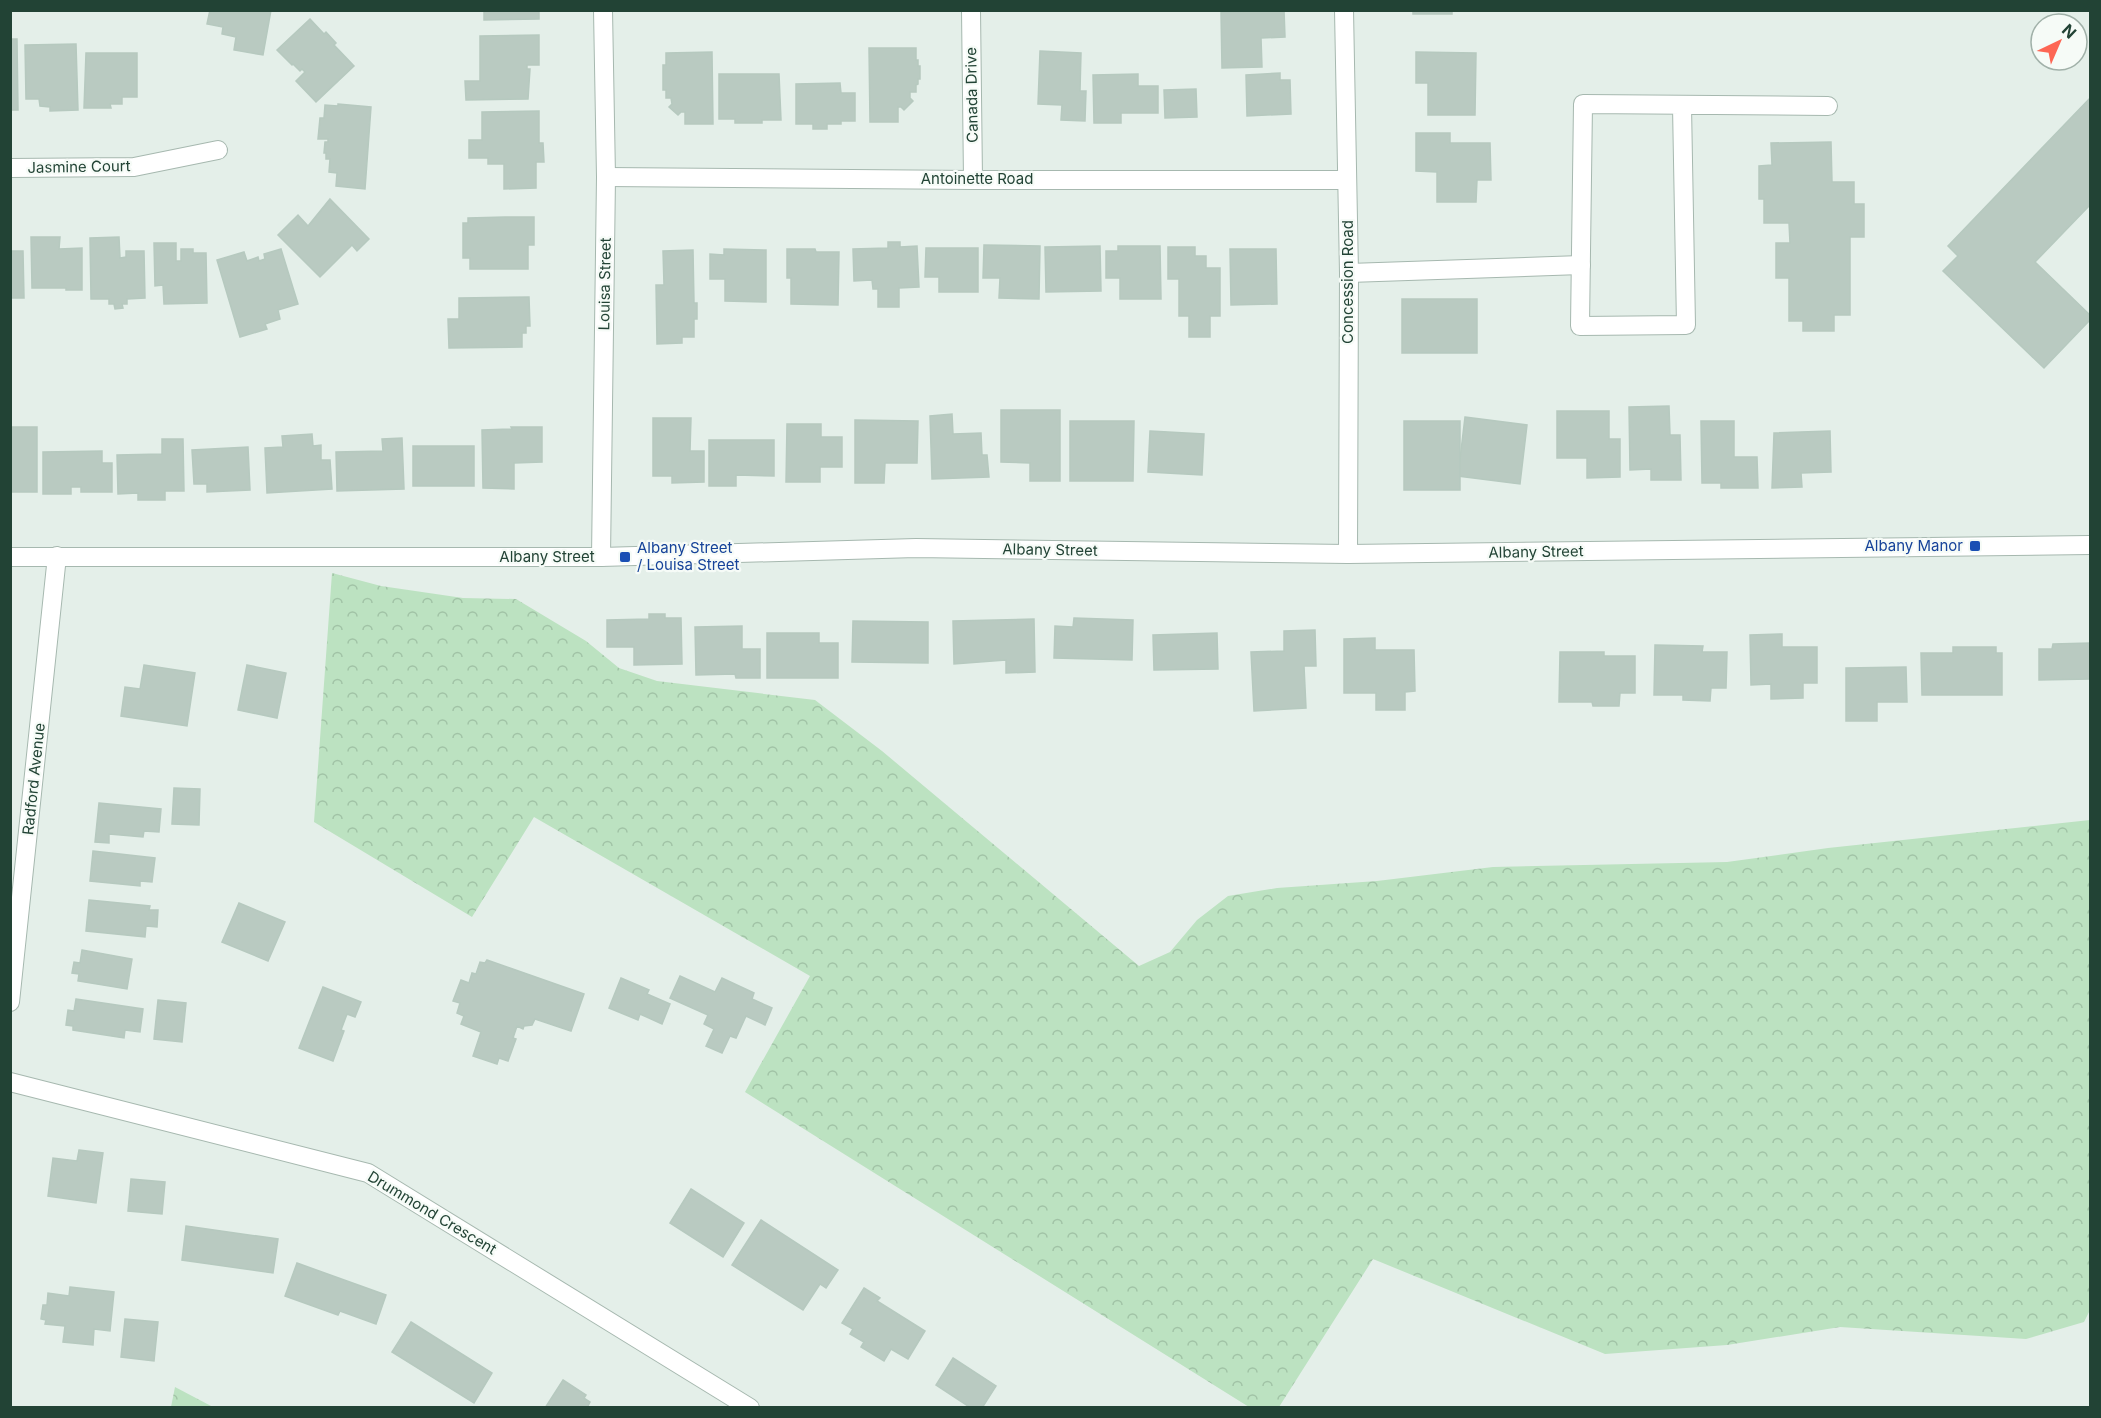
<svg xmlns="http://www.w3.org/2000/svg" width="2101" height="1418" font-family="Inter,sans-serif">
<defs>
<pattern id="forest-crowns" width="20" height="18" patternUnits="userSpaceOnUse" patternTransform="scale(1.5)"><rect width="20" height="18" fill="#bce2c1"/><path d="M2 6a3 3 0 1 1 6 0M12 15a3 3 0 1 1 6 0" fill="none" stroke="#a1c3a6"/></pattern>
</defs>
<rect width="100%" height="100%" fill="#e4efe9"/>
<g fill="url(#forest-crowns)">
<polygon points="332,573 381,586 463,598 516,599 586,641 619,668 657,681 815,700 882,751 1139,966 1170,952 1197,920 1228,896 1277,888 1377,881 1493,867 1727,862 1828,848 2090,820 2090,1310 2084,1322 2026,1339 1840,1327 1727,1345 1605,1354 1373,1259 1279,1407 1249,1407 745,1092 810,976 534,817 472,917 314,822"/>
<polygon points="175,1387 213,1407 171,1407"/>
</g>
<g fill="#b9cac1" stroke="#b6c9bf" stroke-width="1.5">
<polygon points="210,10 271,10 263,55 234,50 236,37 222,34 223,27 207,24"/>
<polygon points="484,10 539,10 539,19 484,20"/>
<polygon points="1284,10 1285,37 1261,38 1262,67 1222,68 1221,12"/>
<rect x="1413" y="10" width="39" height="4"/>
<polygon points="310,19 324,34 326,32 336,43 334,45 354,66 316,102 296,81 305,72 302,69 300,71 293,64 292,65 277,50"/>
<polygon points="539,35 539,65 527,65 527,69 530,69 528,99 466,100 465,81 480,81 480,36"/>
<polygon points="10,39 17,39 18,110 10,110"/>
<polygon points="76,44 78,110 50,111 50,107 40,106 39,99 26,99 25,45"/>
<polygon points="869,48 916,48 916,60 918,60 918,66 920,66 920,79 918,79 918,84 916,85 916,92 910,92 910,98 913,101 904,110 901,107 898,107 898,122 870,122"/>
<polygon points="1040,51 1081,53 1080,91 1086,91 1085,121 1061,120 1062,105 1038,104"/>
<polygon points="712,52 713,124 685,124 685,112 681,112 678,115 669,107 672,104 671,98 666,98 666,90 663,90 663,65 666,65 666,53"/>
<polygon points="1416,52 1476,53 1475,115 1428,115 1428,83 1416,83"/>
<polygon points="86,53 137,53 137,97 122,97 122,104 110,104 111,108 84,108"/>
<polygon points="1280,73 1280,80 1290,80 1291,114 1247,116 1246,75"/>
<polygon points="719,74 779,74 781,120 762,120 762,123 735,123 735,119 719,119"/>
<polygon points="1138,74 1138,86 1158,86 1158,113 1121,113 1121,123 1094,123 1093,75"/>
<polygon points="840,83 841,93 855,93 855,121 841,121 841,124 827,124 827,129 813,129 813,124 796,124 796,84"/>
<polygon points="1196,89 1197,117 1165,118 1164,90"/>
<polygon points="2090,98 2090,205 2035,262 2090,315 2090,320 2044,368 1943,271 1958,256 1948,246"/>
<polygon points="338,104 371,107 365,189 336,186 337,173 329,172 330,159 326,159 326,153 324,153 325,142 328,142 328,139 318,139 320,118 324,118 325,105 338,106"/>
<polygon points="539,111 539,143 543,143 544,162 536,162 536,188 504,189 504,164 488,164 488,158 469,158 469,140 482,140 482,112"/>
<polygon points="1416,133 1450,133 1450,143 1490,143 1491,180 1477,180 1476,202 1437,202 1437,172 1416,171"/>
<polygon points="1831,142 1832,182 1854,182 1854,204 1864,204 1864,237 1850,237 1850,315 1834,315 1834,331 1803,331 1803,321 1789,321 1789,278 1776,278 1776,243 1790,243 1789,223 1764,223 1764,199 1759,199 1759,166 1772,165 1771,143"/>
<polygon points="330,199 369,239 357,251 352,245 320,277 278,235 298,215 308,226"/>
<polygon points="505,217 534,217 534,245 528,245 528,269 470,269 470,258 463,258 463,223 468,223 468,218"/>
<polygon points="31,237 60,237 59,249 82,248 82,290 66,290 66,288 32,288"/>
<polygon points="119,237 120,258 126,257 126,251 144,251 145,298 127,299 127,304 122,304 123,308 115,309 114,304 109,304 109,299 91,299 90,238"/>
<polygon points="888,242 900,242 900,247 917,246 919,287 899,288 899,307 878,307 878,289 873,289 872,280 854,281 853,249 888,248"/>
<polygon points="154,243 176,243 176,261 181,261 181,249 193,249 193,253 206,253 207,303 164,304 163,285 155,286"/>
<polygon points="984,245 1040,246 1039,299 999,298 1000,278 983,278"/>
<polygon points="1100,246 1101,291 1046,292 1045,247"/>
<polygon points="1118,246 1160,246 1161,299 1120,299 1120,278 1106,278 1106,251 1118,251"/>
<polygon points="1168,247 1195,247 1195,256 1206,256 1206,268 1220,268 1220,316 1210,316 1210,337 1189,337 1189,316 1179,316 1179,279 1168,279"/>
<polygon points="926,248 978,248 978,292 939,292 939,277 925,277"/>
<polygon points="281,249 298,304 278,310 280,319 265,324 267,329 240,337 217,260 244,252 247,261 258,257 259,261 265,259 264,254"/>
<polygon points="724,249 766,250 766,302 725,301 725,279 710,279 710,254 724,255"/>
<polygon points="787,249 815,249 816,252 839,252 838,305 791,304 791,278 787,278"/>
<polygon points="1230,249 1276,249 1277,304 1231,305"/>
<polygon points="693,250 694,303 697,303 697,319 694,319 694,337 682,337 682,343 657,344 656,285 664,285 663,251"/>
<polygon points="10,251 23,251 24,298 10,298"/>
<polygon points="529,297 530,326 526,326 526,333 522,333 522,347 449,348 448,319 459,319 459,298"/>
<rect x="1402" y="299" width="75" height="54"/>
<polygon points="1669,406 1670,435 1680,435 1681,480 1651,480 1651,469 1630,470 1629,407"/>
<polygon points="1001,410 1060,410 1060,481 1030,481 1030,463 1001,462"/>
<polygon points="1557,411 1609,411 1609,439 1620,439 1620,477 1587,478 1587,458 1557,458"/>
<polygon points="952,414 953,434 981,433 982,455 987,455 989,477 932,479 930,416"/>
<polygon points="1465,417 1527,425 1520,484 1458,476"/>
<polygon points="653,418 691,418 690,451 704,451 704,482 672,483 672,476 653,476"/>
<polygon points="855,420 918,421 917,463 885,463 884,483 855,483"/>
<polygon points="1070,421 1134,421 1133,481 1070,481"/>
<rect x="1404" y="421" width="56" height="69"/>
<polygon points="1701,421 1734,421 1734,457 1757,457 1758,488 1721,488 1721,483 1702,483"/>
<polygon points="787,424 821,424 821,437 842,437 842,467 820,467 820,482 786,482"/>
<rect x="10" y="427" width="27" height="65"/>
<polygon points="511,427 542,427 542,462 514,463 514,489 483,488 482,430 512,429"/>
<polygon points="1150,431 1204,434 1202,475 1148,472"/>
<polygon points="1830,431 1831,472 1801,473 1802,487 1772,488 1774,433"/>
<polygon points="312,434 313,446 321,445 321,460 330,460 332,489 267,493 265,448 283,447 282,436"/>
<polygon points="402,438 404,489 337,491 336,452 383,451 382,439"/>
<polygon points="162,439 183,439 184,491 165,491 165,500 138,500 138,493 118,494 117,455 162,454"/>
<polygon points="709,440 774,440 774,476 736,475 736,486 709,486"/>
<rect x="413" y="446" width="61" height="40"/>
<polygon points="248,447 250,490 207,492 207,484 194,484 192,450"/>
<polygon points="102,451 102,463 112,463 112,492 81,492 81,487 71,487 71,494 43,494 43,452"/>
<polygon points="649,614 665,614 665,618 681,618 682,664 634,665 634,647 607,647 607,620 649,619"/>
<polygon points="1074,618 1133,620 1132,660 1054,658 1055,626 1073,627"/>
<polygon points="1034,619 1035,672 1006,673 1006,660 954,664 953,621"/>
<polygon points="853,621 928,622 928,663 852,662"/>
<polygon points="742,626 742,649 760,649 760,678 736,678 735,674 696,675 695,627"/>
<polygon points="1315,630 1316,666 1304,666 1306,708 1254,711 1251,652 1284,651 1284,631"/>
<polygon points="767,633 819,633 819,643 838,643 838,678 767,678"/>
<polygon points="1217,633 1218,669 1154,670 1153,635"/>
<polygon points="1782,634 1782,647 1817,647 1817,683 1803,683 1803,698 1771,699 1771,684 1751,685 1750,635"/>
<polygon points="1375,638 1375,650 1414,650 1415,691 1405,692 1405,710 1376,710 1376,693 1344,693 1344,639"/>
<polygon points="2090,643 2090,679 2039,680 2039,649 2052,649 2053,644"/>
<polygon points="1655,645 1703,646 1702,652 1727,652 1726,688 1711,688 1710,701 1683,700 1683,695 1654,695"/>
<polygon points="1953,647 1996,647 1996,653 2002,653 2002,695 1922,695 1921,653 1953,653"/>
<polygon points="1560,652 1604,652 1604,656 1635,656 1635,693 1620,693 1619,706 1593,706 1592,702 1559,702"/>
<polygon points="144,665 195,673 187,726 121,716 125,687 140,689"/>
<polygon points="247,665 286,673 277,718 238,710"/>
<polygon points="1906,667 1907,702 1877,702 1877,721 1846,721 1846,668"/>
<polygon points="174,788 200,789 199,825 172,824"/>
<polygon points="99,803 161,809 159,832 144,831 143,837 109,834 109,843 95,842"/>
<polygon points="93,851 155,858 152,882 140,881 140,886 90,881"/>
<polygon points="89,900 150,906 149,910 158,910 157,927 146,926 145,937 86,931"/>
<polygon points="239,903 285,922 268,961 222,942"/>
<polygon points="82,950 132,959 127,989 78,981 79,974 72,973 74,962 80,963"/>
<polygon points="487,960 584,994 571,1031 535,1019 532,1025 524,1026 523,1029 517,1026 513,1038 516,1039 508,1061 499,1058 497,1064 473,1056 481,1032 461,1024 464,1016 457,1013 460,1003 453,1001 461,980 469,983 472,973 476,974 480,962 485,963"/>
<polygon points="680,976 715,992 722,978 754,993 752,999 772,1008 765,1025 746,1016 736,1038 730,1036 722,1053 706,1046 714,1029 704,1024 708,1015 670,998"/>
<polygon points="621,978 649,990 647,994 670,1004 662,1024 640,1014 638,1020 609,1008"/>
<polygon points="323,987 361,1002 355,1017 347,1014 341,1030 344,1031 333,1061 299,1048"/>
<polygon points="76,999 143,1009 140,1032 125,1030 124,1038 73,1030 73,1026 66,1025 68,1010 74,1011"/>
<polygon points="158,1000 186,1003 182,1042 154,1039"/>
<polygon points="79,1150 103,1153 96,1203 48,1196 53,1158 77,1161"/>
<polygon points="131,1179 165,1182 162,1214 128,1211"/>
<polygon points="691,1189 744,1223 723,1257 670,1223"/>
<polygon points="761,1220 838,1270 826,1288 820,1284 803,1310 732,1265"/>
<polygon points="186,1226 278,1239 273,1273 182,1260"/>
<polygon points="297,1263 386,1295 376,1324 340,1311 338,1315 285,1296"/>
<polygon points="70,1287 114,1292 110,1331 94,1329 93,1345 63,1342 65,1326 45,1324 46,1320 41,1319 43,1305 47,1305 48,1293 69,1296"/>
<polygon points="864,1288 880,1298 877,1301 925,1331 908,1359 891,1349 884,1361 861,1347 864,1342 850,1334 853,1329 842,1323"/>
<polygon points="125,1319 158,1322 154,1361 121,1357"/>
<polygon points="411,1322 492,1373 474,1403 392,1352"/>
<polygon points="953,1358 996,1386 982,1408 971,1408 936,1385"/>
<polygon points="563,1380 586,1395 584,1398 590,1402 587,1408 545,1408"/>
</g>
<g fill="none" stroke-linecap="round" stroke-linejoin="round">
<defs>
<g id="minor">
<polyline points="971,10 973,180"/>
<polyline points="1344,10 1349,273 1348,554"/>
<polyline points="1682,106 1686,325 1580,326 1583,104 1828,106"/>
<polyline points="10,168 134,167 218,150"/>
<polyline points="606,177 973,180 1347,180"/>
<polyline points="1349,273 1581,265"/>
<polyline points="10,557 601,557 916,548 1348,554 2090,545"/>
<polyline points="601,557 606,177 603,10"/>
<polyline points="10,1002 57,556"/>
<polyline points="10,1082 368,1173 750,1408"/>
</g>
</defs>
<use href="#minor" stroke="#a6b8af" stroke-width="20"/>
<use href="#minor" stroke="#fff" stroke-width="18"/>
</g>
<g fill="#1a4fb4" stroke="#f6fbf7" stroke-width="2">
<rect x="1969" y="540" width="12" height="12" rx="3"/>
<rect x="619" y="551" width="12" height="12" rx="3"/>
</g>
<g text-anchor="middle" stroke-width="4.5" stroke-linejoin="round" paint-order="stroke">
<g font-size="15" fill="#224335" stroke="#f6fbf7">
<text transform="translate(972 95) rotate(-91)" y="5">Canada Drive</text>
<text transform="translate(79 167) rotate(-1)" y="5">Jasmine Court</text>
<text x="977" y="184">Antoinette Road</text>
<text transform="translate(1348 282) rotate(-90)" y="5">Concession Road</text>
<text transform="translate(605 284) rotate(-89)" y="5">Louisa Street</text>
<text transform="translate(1050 550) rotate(1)" y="5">Albany Street</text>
<text transform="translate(1536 552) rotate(-1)" y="5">Albany Street</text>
<text x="547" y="562">Albany Street</text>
<text transform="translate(34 779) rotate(-84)" y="5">Radford Avenue</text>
<text transform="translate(432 1213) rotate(31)" y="5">Drummond Crescent</text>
</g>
<g font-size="15" fill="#164399" stroke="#f6fbf7" text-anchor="end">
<text x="1963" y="551">Albany Manor</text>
<text x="637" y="553" text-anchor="start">Albany Street<tspan x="637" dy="17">/ Louisa Street</tspan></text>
</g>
</g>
<rect width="2101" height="1418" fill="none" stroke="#224335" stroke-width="24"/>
<g transform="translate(2059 42) rotate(44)"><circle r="28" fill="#f6fbf7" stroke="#a1b1a9" stroke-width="1.5"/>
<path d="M0-4.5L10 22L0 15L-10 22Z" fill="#fd6654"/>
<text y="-9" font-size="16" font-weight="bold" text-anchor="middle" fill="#224335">N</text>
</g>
</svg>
